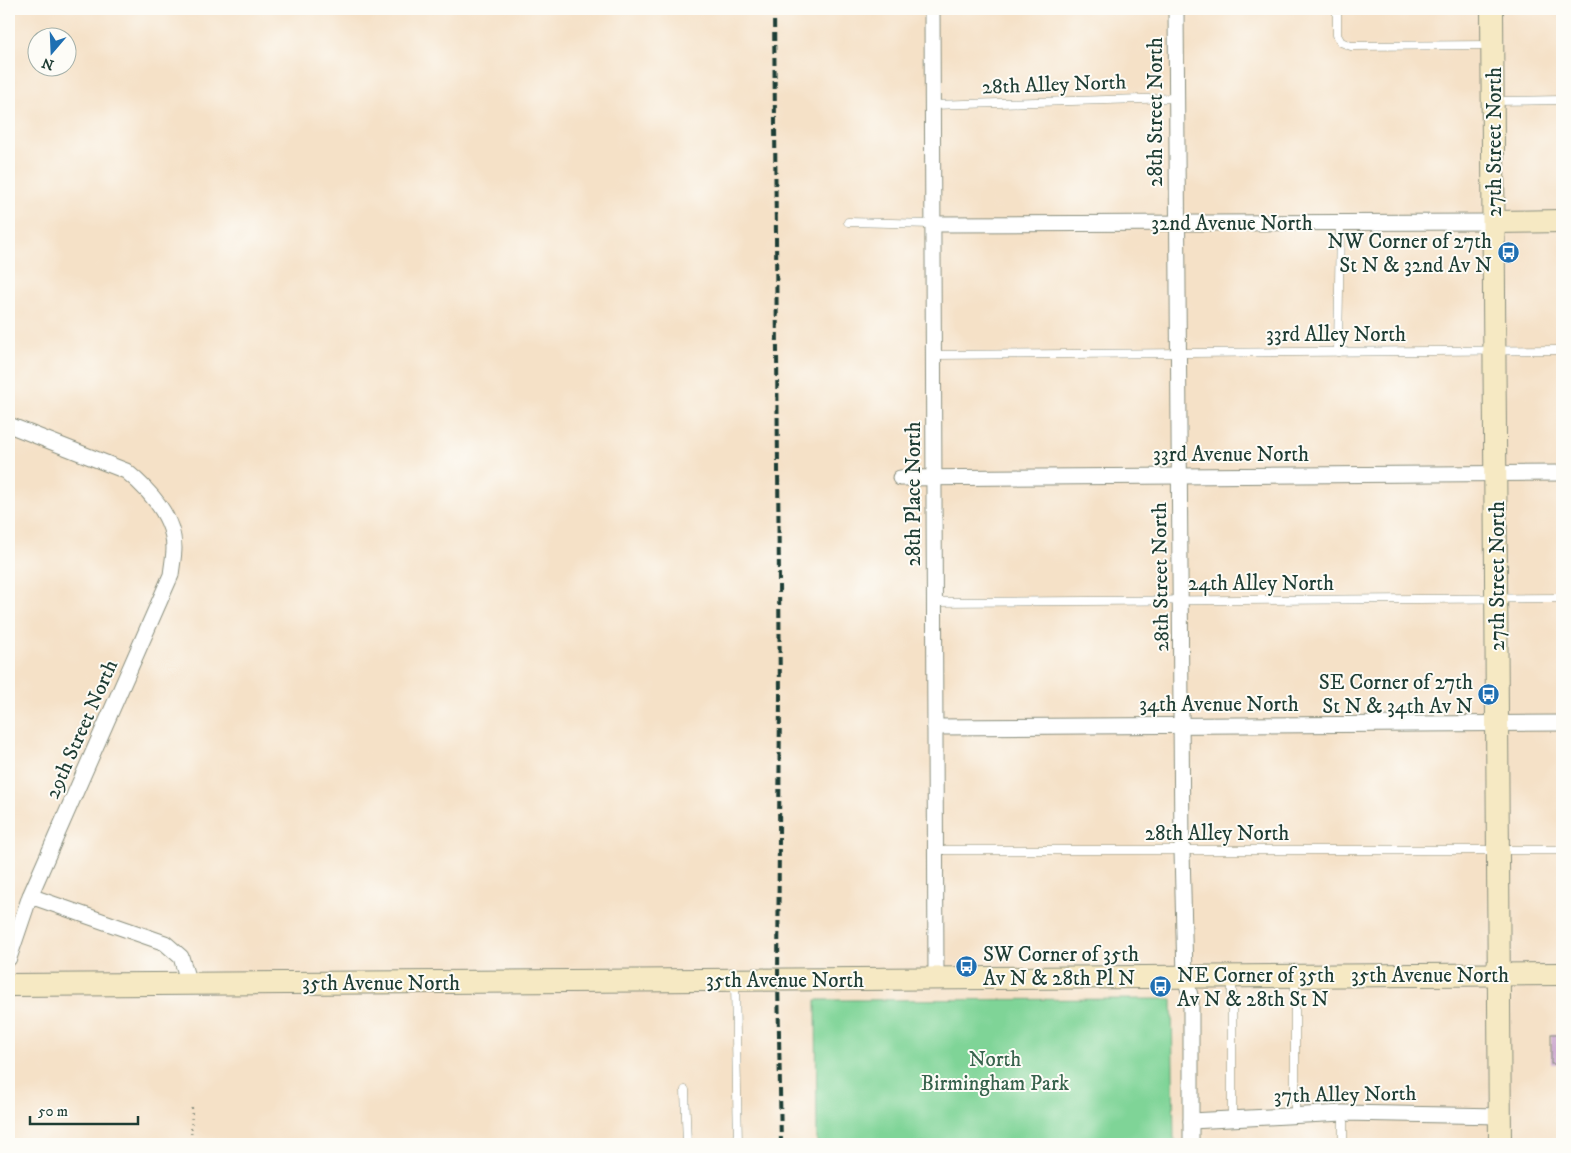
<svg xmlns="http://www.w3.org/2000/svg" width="1571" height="1153" font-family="'IM FELL DW Pica',serif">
<rect width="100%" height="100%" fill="#fdfcf7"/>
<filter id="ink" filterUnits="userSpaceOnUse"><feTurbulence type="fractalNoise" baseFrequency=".02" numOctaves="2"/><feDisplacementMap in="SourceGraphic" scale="10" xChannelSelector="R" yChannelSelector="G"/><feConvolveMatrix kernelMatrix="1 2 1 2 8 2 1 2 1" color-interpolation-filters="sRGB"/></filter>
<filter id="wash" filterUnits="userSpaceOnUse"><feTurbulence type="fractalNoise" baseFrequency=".0096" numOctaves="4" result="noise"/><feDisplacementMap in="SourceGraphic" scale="20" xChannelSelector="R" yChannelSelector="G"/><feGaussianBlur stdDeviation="1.12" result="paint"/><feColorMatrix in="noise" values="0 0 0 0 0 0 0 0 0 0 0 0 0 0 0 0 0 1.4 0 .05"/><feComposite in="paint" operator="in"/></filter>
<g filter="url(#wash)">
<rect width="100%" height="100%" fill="#f5e1c7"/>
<polygon fill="#7fd497" stroke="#4f8866" points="1172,999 1174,1144 817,1144 816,1000"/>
<g id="blocks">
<rect fill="#cba6ce" x="1551" y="1034" width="11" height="30"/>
</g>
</g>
<g filter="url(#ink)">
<use href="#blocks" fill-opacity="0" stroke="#8a8f7e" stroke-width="1"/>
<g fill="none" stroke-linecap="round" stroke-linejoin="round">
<defs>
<g id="lane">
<polyline points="1337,9 1337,35 1341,42 1351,46 1491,45"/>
<polyline points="1494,101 1562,100"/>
<polyline points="932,105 1177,98"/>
<polyline points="848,222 933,224"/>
<polyline points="1338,352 1340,222"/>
<polyline points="933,355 1562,350"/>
<polyline points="934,602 1562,598"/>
<polyline points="936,850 1562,850"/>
<polyline points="735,982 738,1144"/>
<polyline points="685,1090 687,1144"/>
<polyline points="1343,1113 1343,1144"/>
<polyline points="1295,1116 1295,978"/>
<polyline points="1232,1119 1232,978"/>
</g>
<g id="street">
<polyline points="932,9 936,978"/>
<polyline points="1176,9 1182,850 1185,977 1191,999 1191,1144"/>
<polyline points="933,224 1494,222"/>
<path d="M 9,425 L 126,471 C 149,490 174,516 174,548 C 174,556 172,566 171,575 L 30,896 L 9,958"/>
<polyline points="900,478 1562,473"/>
<polyline points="935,727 1562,723"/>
<polyline points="30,896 165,943 181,957 189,984"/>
<polyline points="1191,1121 1343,1113 1500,1116"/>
</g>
<g id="secondary">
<polyline points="1492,9 1500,1144"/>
<polyline points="1494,222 1562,221"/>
<polyline points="9,985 1562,974"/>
</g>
</defs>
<use href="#lane" stroke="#8a8f7e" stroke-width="9"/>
<use href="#street" stroke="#8a8f7e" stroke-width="17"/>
<use href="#secondary" stroke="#8a8f7e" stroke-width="24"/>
<polyline stroke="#8a8f7e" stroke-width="2.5" stroke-dasharray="1 4" stroke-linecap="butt" points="191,1144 192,1104"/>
<use href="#lane" stroke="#fff" stroke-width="8"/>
<use href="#street" stroke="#fff" stroke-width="15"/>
<use href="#secondary" stroke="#f6e9c3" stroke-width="22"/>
<polyline stroke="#1f3d34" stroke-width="4" stroke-dasharray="8 4" stroke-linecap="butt" points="774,9 780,695 778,980 781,1144"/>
</g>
</g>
<defs>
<symbol id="bus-disc" viewBox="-11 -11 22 22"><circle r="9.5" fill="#1f6fb2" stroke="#fdfcf7"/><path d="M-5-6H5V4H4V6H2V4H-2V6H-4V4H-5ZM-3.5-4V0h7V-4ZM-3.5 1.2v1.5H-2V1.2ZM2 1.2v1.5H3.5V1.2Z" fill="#fff"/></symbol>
</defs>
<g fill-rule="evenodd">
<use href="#bus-disc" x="1496" y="240" width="25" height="25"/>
<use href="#bus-disc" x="1476" y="682" width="25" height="25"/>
<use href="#bus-disc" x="954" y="954" width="25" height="25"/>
<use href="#bus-disc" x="1148" y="974" width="25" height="25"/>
</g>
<g text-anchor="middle" stroke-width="4" stroke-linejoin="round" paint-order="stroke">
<g font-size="21" fill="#1f3d34" stroke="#fdfcf7">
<text transform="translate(1054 84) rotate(-2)" y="7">28th Alley North</text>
<text transform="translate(1155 112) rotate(-90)" y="7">28th Street North</text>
<text transform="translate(1494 142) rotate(-90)" y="7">27th Street North</text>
<text x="1232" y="230">32nd Avenue North</text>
<text x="1336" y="341">33rd Alley North</text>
<text x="1231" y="461">33rd Avenue North</text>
<text transform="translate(913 494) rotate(-90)" y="7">28th Place North</text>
<text transform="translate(1497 576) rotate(-90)" y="7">27th Street North</text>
<text transform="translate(1160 577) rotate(-91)" y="7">28th Street North</text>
<text x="1261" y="590">24th Alley North</text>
<text x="1219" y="711">34th Avenue North</text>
<text transform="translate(81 729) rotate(-66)" y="7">29th Street North</text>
<text x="1217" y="840">28th Alley North</text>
<text x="1430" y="982">35th Avenue North</text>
<text x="785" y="987">35th Avenue North</text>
<text x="381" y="990">35th Avenue North</text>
<text transform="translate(1345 1094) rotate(-1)" y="7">37th Alley North</text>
</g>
<g font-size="21" fill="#1f3d34" stroke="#fdfcf7" text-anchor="end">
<text x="1492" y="248">NW Corner of 27th<tspan x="1492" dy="24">St N &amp; 32nd Av N</tspan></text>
<text x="1473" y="689">SE Corner of 27th<tspan x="1473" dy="24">St N &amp; 34th Av N</tspan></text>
<text x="983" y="961" text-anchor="start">SW Corner of 35th<tspan x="983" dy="24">Av N &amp; 28th Pl N</tspan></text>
<text x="1177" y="982" text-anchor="start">NE Corner of 35th<tspan x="1177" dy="24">Av N &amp; 28th St N</tspan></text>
</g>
<g font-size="21" fill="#37634d" stroke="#fdfcf7">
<text x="995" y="1066">North<tspan x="995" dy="24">Birmingham Park</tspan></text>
</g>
</g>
<rect width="1571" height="1153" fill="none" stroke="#fdfcf7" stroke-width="30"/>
<g transform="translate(52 52) rotate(199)"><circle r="24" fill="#fdfcf7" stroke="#a4b0a9"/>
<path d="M0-4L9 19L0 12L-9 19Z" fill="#1f6fb2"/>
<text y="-8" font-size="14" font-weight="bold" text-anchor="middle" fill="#1f3d34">N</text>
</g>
<path d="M30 1116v8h108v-8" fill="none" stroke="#1f3d34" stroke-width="2.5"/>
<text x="38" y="1116" font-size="15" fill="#1f3d34" stroke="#fdfcf7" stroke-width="4" paint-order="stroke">50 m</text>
</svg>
